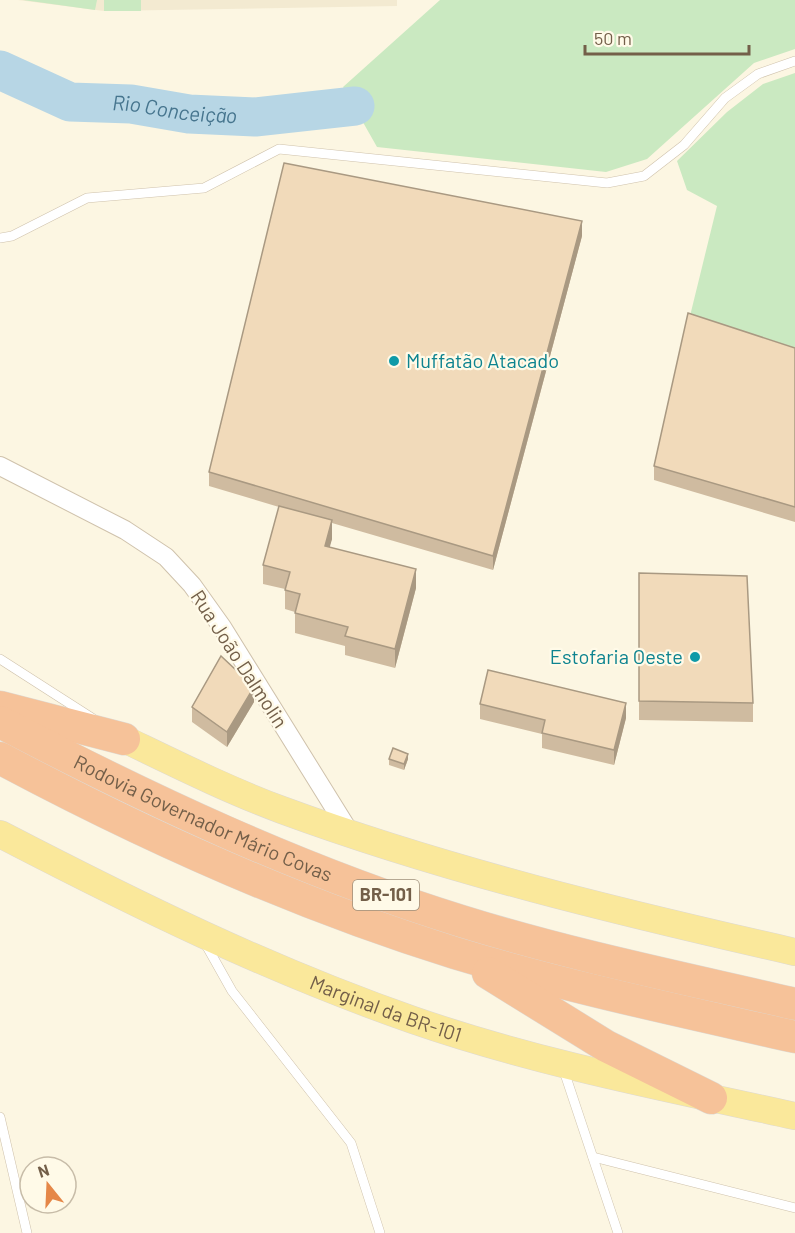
<svg xmlns="http://www.w3.org/2000/svg" width="795" height="1233" font-family="Barlow,sans-serif">
<rect width="100%" height="100%" fill="#fcf6e2"/>
<polygon fill="#f3ead1" points="18,0 397,0 397,6 104,11"/>
<g fill="#cae9c1">
<polygon points="23,0 97,0 95,10"/>
<rect x="104" y="0" width="37" height="11"/>
<polygon points="440,0 795,0 795,49 754,63 647,159 606,172 377,147 343,87"/>
<polygon points="795,73 795,348 690,316 717,206 687,190 677,161 727,112 763,84"/>
</g>
<g fill="none" stroke-linecap="round" stroke-linejoin="round">
<path stroke="#b7d6e5" stroke-width="39" id="s1" d="M 0,70 L 70,102 L 131,104 L 189,114 L 255,117 L 355,106"/>
<defs>
<g id="service">
<polyline points="0,238 12,236 87,198 204,188 279,149 607,183 644,176 684,145 725,98 758,74 795,61"/>
<polyline points="0,659 92,718"/>
<polyline points="205,943 232,991 351,1143 380,1233"/>
<polyline points="563,1068 618,1233"/>
<polyline points="0,1117 27,1233"/>
<polyline points="593,1157 795,1208"/>
</g>
<polyline id="minor" points="0,466 125,530 166,557 192,585 222,627 350,833"/>
<g id="primary">
<path d="M 124,739 C 176,764 228,790 282,810 C 448,871 623,913 795,952"/>
<path id="s2" d="M 0,834 C 135,904 269,970 413,1020 C 537,1063 667,1088 795,1116"/>
</g>
<g id="motorway">
<polyline points="0,707 124,739"/>
<path id="s3" d="M 0,722 C 149,800 300,871 461,921 C 570,955 683,978 795,1004"/>
<path d="M 0,758 C 146,836 297,904 455,953 C 567,987 681,1011 795,1037"/>
<polyline points="488,973 606,1046 711,1098"/>
</g>
</defs>
<use href="#service" stroke="#cfc2ac" stroke-width="10"/>
<use href="#minor" stroke="#cfc2ac" stroke-width="20"/>
<use href="#primary" stroke="#ddd9d3" stroke-width="28"/>
<use href="#motorway" stroke="#ddd9d3" stroke-width="33"/>
<use href="#service" stroke="#fff" stroke-width="9"/>
<use href="#minor" stroke="#fff" stroke-width="18"/>
<use href="#primary" stroke="#fae89b" stroke-width="27"/>
<use href="#motorway" stroke="#f6c299" stroke-width="32"/>
</g>
<g fill="#cfbba0">
<polygon points="582,236 493,570 332,523 332,539 329,547 416,588 395,668 345,655 345,646 295,633 295,612 285,609 285,589 263,584 263,565 279,507 209,486 209,472"/>
<polygon points="795,348 795,522 654,480 654,466"/>
<polygon points="639,573 753,703 753,722 639,720"/>
<polygon points="254,702 227,747 192,722 192,707"/>
<polygon points="480,704 626,718 614,765 542,748 542,734 480,719"/>
<polygon points="389,759 408,759 404,770 389,765"/>
</g>
<g fill="#a99982">
<polygon points="582,221 582,236 493,570 493,556"/>
<polygon points="332,520 332,539 325,565 325,546"/>
<polygon points="416,569 416,588 395,668 395,649"/>
<polygon points="254,687 254,702 227,747 227,732"/>
<polygon points="626,703 626,718 614,765 614,750"/>
<polygon points="408,754 408,759 404,770 404,764"/>
</g>
<g fill="#f1daba" stroke="#a99982" stroke-width="1.5">
<polygon points="284,163 582,221 493,556 209,472"/>
<polygon points="688,313 795,348 795,507 654,466"/>
<polygon points="279,506 332,520 325,546 416,569 395,649 345,636 348,627 295,613 300,594 285,590 290,572 263,565"/>
<polygon points="639,573 747,576 753,703 639,701"/>
<polygon points="221,656 254,687 227,732 192,707"/>
<polygon points="488,670 626,703 614,750 542,733 545,720 480,704"/>
<polygon points="393,748 408,754 404,764 389,759"/>
</g>
<g fill="#0f9aa8" stroke="#fffae8" stroke-width="2">
<circle cx="394" cy="361" r="6"/>
<circle cx="695" cy="657" r="6"/>
</g>
<g text-anchor="middle" stroke-width="4.5" stroke-linejoin="round" paint-order="stroke">
<rect fill="#fffae8" stroke="#9d8e79" stroke-width="1.5" x="353" y="880" width="66" height="30" rx="4.5"/>
<g font-size="18" font-weight="bold" fill="#735f49">
<text x="386" y="901">BR-101</text>
</g>
<g font-size="20" fill="#0d838f" stroke="#fffae8" text-anchor="start">
<text x="406" y="368">Muffatão Atacado</text>
<text x="683" y="664" text-anchor="end">Estofaria Oeste</text>
</g>
<g font-size="20" fill="#735f49" stroke="#fffae8">
<text transform="translate(239 659) rotate(57)" y="7">Rua João Dalmolin</text>
<text dy="7" stroke="none"><textPath href="#s3" startOffset="225">Rodovia Governador Mário Covas</textPath></text>
<text dy="7" stroke="none"><textPath href="#s2" startOffset="424">Marginal da BR-101</textPath></text>
</g>
<g font-size="21" font-style="italic" fill="#46758e" stroke="#fffae8">
<text dy="7" stroke="none"><textPath href="#s1" startOffset="182">Rio Conceição</textPath></text>
</g>
</g>
<g transform="translate(48 1185) rotate(342)"><circle r="28" fill="#fffae8" stroke="#c7bca8" stroke-width="1.5"/>
<path d="M0-4.5L10 22L0 15L-10 22Z" fill="#e58748"/>
<text y="-9" font-size="16" font-weight="bold" text-anchor="middle" fill="#735f49">N</text>
</g>
<path d="M585 45v9h164v-9" fill="none" stroke="#735f49" stroke-width="3"/>
<text x="594" y="45" font-size="18" fill="#735f49" stroke="#fffae8" stroke-width="4.5" paint-order="stroke">50 m</text>
</svg>
